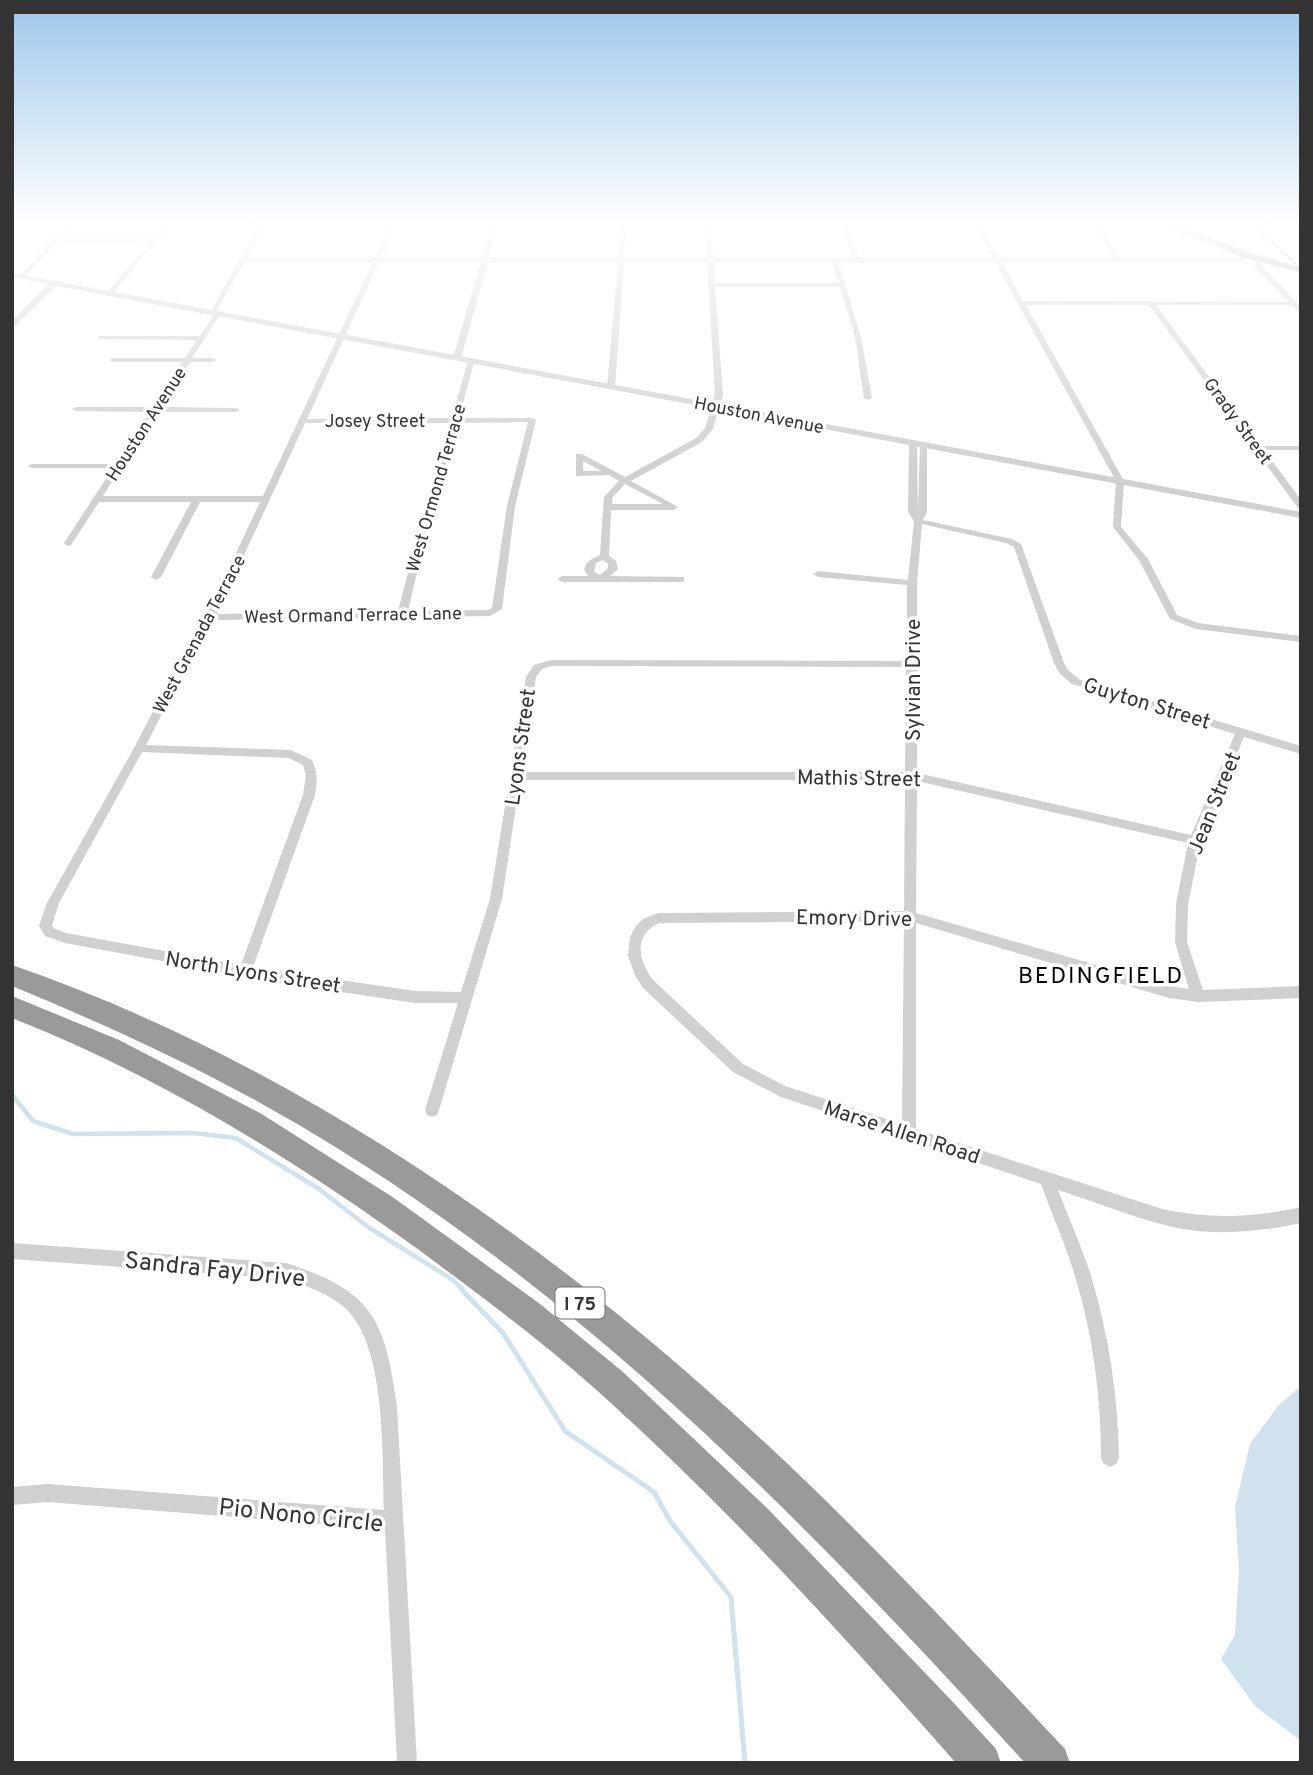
<svg xmlns="http://www.w3.org/2000/svg" width="1313" height="1775" font-family="Overpass,sans-serif">
<rect width="100%" height="100%" fill="#fff"/>
<polygon fill="#cfe2ee" points="1301,1386 1301,1741 1255,1706 1221,1659 1235,1635 1239,1570 1235,1507 1250,1444 1278,1406"/>
<g fill="none" stroke-linecap="round" stroke-linejoin="round">
<polyline stroke="#cfe2ee" stroke-width="4.5" points="12,1095 33,1121 73,1134 193,1133 236,1138 319,1189 368,1227 453,1280 463,1290"/>
<polyline stroke="#cfe2ee" stroke-width="5" points="461,1289 503,1333 565,1431 654,1492 670,1521 731,1597 745,1763"/>
<g fill="#d0d0d0" fill-rule="evenodd">
<polygon points="67,225 74,225 61,239 153,238 164,225 170,225 111,295 106,294 150,242 57,243 23,278 19,278 19,276"/>
<path d="M 261,225 L 267,225 L 247,258 L 375,258 L 390,225 L 396,225 L 381,258 L 482,258 L 492,225 L 498,225 L 489,258 L 618,258 L 621,225 L 627,225 L 624,258 L 707,258 L 705,225 L 711,225 L 713,258 L 852,258 L 842,225 L 848,225 L 858,258 L 993,258 L 975,225 L 981,225 L 999,258 L 1115,258 L 1091,225 L 1097,225 L 1121,258 L 1233,258 L 1240,257 L 1246,253 L 1249,255 L 1244,260 L 1233,262 L 1002,262 L 1023,301 L 1294,302 L 1295,303 L 1292,305 L 1156,305 L 1260,446 L 1301,446 L 1301,450 L 1264,450 L 1301,500 L 1301,508 L 1298,508 L 1149,305 L 1026,305 L 1124,481 L 1121,527 L 1148,559 L 1177,615 L 1198,623 L 1301,636 L 1301,642 L 1196,629 L 1170,619 L 1139,560 L 1113,527 L 1116,481 L 995,262 L 838,262 L 861,337 L 872,398 L 868,400 L 864,398 L 855,337 L 840,287 L 715,287 L 723,394 L 713,429 L 702,442 L 631,481 L 678,507 L 674,510 L 611,510 L 609,556 L 616,561 L 618,569 L 610,576 L 684,577 L 684,581 L 681,582 L 562,582 L 557,579 L 562,576 L 589,576 C 578,567 590,559 600,555 L 604,497 L 619,481 L 609,475 L 576,476 L 576,454 L 582,454 L 625,477 L 696,438 L 705,428 L 715,394 L 707,262 L 624,262 L 615,387 L 611,389 L 607,387 L 618,262 L 488,262 L 461,358 L 457,360 L 453,358 L 481,262 L 379,262 L 307,419 L 452,418 L 468,361 L 475,359 L 459,418 L 532,418 L 536,420 L 515,506 L 502,609 L 490,616 L 214,620 L 193,653 L 146,745 L 291,750 L 312,760 C 318,773 317,782 315,795 L 253,967 L 415,991 L 461,992 L 490,899 L 526,677 L 534,665 L 551,660 L 907,661 L 907,585 L 818,577 L 813,574 L 818,571 L 908,580 L 914,521 L 908,512 L 909,444 L 913,442 L 917,444 L 918,514 L 920,446 L 927,444 L 927,512 L 923,520 L 1012,539 L 1021,544 L 1064,663 L 1068,670 L 1080,680 L 1301,746 L 1301,754 L 1244,737 L 1201,840 L 1188,904 L 1187,942 L 1203,990 L 1301,986 L 1301,998 L 1198,1002 L 1169,998 L 916,923 L 916,1129 L 1162,1209 C 1210,1219 1253,1218 1301,1207 L 1301,1223 C 1255,1233 1207,1237 1161,1224 C 1127,1215 1093,1201 1058,1190 C 1069,1219 1082,1247 1091,1276 C 1109,1336 1118,1396 1119,1458 L 1116,1464 L 1110,1467 L 1104,1464 L 1101,1458 C 1101,1396 1093,1335 1075,1276 C 1066,1245 1052,1215 1041,1184 L 781,1097 L 733,1072 L 643,988 L 635,975 L 628,956 L 630,937 L 636,926 L 643,919 L 658,913 L 904,911 L 905,780 L 520,780 L 502,899 L 439,1110 L 437,1115 L 432,1117 L 427,1115 L 425,1110 L 458,1003 L 415,1003 L 281,983 L 65,943 L 45,936 L 39,926 L 47,903 L 134,748 L 183,653 L 206,617 L 260,502 L 200,502 L 161,577 L 156,580 L 151,577 L 191,502 L 99,502 L 71,545 L 68,546 L 64,543 L 113,468 L 32,468 L 28,466 L 32,464 L 116,464 L 150,412 L 76,411 L 72,409 L 76,407 L 153,407 L 182,362 L 113,362 L 109,360 L 113,358 L 185,358 L 197,340 L 100,339 L 98,338 L 98,336 L 200,336 L 216,312 L 218,311 L 221,313 L 192,358 L 213,358 L 217,360 L 213,362 L 190,362 L 160,407 L 236,408 L 240,410 L 236,412 L 157,412 L 103,496 L 263,496 L 373,262 L 245,262 L 215,312 L 210,313 L 239,260 ZM 713,262 L 832,262 L 839,283 L 715,283 ZM 528,422 L 507,506 L 492,608 L 488,610 L 408,611 L 425,538 L 458,423 ZM 305,423 L 450,423 L 417,538 L 398,611 L 217,614 ZM 583,461 L 601,471 L 583,471 ZM 625,484 L 663,504 L 612,504 L 612,498 ZM 922,524 L 1006,543 L 1014,547 L 1054,663 L 1060,674 L 1072,684 L 1235,734 L 1191,835 L 917,773 L 917,583 ZM 603,560 L 608,564 L 608,568 L 600,575 L 594,572 L 596,563 ZM 552,666 L 906,667 L 905,772 L 522,772 L 536,677 L 542,669 ZM 142,752 L 289,758 L 303,765 L 306,775 L 303,795 L 241,965 L 66,933 L 53,928 L 52,925 L 59,903 ZM 917,781 L 1188,843 L 1176,904 L 1175,942 L 1189,989 L 1169,986 L 916,913 ZM 904,921 L 902,1124 L 785,1086 L 743,1064 L 653,980 C 638,960 633,935 659,923 Z"/>
<path d="M 12,1243 L 286,1263 C 373,1291 385,1319 397,1407 L 417,1763 L 397,1763 L 385,1529 L 48,1502 L 12,1505 L 12,1487 L 48,1484 L 384,1510 C 382,1456 387,1345 344,1307 C 327,1293 307,1286 286,1279 L 12,1259 Z"/>
</g>
<g fill="#d0d0d0" fill-rule="evenodd">
<polygon points="1262,258 1269,260 1262,266 1301,307 1301,314 1253,266"/>
<polygon points="12,273 1301,512 1301,518 56,286 12,329 12,321 48,284 12,277"/>
</g>
<polygon fill="#ababab" fill-rule="evenodd" points="1162,225 1177,225 1250,253 1301,267 1301,273 1242,257"/>
<g fill="#9a9a9a" fill-rule="evenodd">
<path d="M 12,965 C 267,1053 506,1212 707,1390 C 834,1502 950,1626 1065,1749 L 1070,1763 L 1025,1763 C 812,1528 588,1298 314,1134 C 218,1076 116,1029 12,986 Z"/>
<path d="M 12,996 L 119,1040 L 260,1113 L 394,1198 L 540,1304 L 623,1372 L 768,1509 L 951,1700 L 996,1749 L 1001,1763 L 956,1763 C 843,1635 728,1508 601,1394 C 543,1342 481,1296 419,1250 C 292,1158 159,1076 12,1018 Z"/>
</g>
<g stroke="#888" stroke-width="2" stroke-dasharray="3.5 2.5" stroke-linecap="butt">
<polyline points="1254,225 1301,269"/>
<polyline points="1296,225 1301,227"/>
</g>
</g>
<linearGradient id="sky" x2="0" y2="1"><stop stop-color="#9ec6ea"/><stop offset="0.47" stop-color="#fff"/><stop offset="1" stop-color="#fff" stop-opacity="0"/></linearGradient>
<rect width="1313" height="474" fill="url(#sky)"/>
<g text-anchor="middle" stroke-width="7" stroke-linejoin="round" paint-order="stroke">
<g font-size="18" fill="#333" stroke="#fff">
<text transform="translate(759 415) rotate(11)" y="6">Houston Avenue</text>
<text x="375" y="427">Josey Street</text>
<text transform="translate(1238 421) rotate(54)" y="6">Grady Street</text>
<text transform="translate(146 424) rotate(-57)" y="6">Houston Avenue</text>
<text transform="translate(436 488) rotate(-74)" y="6">West Ormond Terrace</text>
<text transform="translate(353 615) rotate(-1)" y="6">West Ormand Terrace Lane</text>
<text transform="translate(199 634) rotate(-62)" y="6">West Grenada Terrace</text>
</g>
<rect fill="#fff" stroke="#707070" stroke-width="2" x="555.5" y="1287.5" width="49" height="31" rx="5"/>
<g font-size="19" font-weight="bold" fill="#333">
<text x="580" y="1310">I 75</text>
</g>
<g font-size="21" fill="#333" stroke="#fff">
<text transform="translate(913 680) rotate(-90)" y="7">Sylvian Drive</text>
<text transform="translate(1147 703) rotate(17)" y="7">Guyton Street</text>
<text transform="translate(520 747) rotate(-82)" y="7">Lyons Street</text>
<text transform="translate(859 778) rotate(1)" y="7">Mathis Street</text>
<text transform="translate(1214 803) rotate(-68)" y="7">Jean Street</text>
<text transform="translate(854 918) rotate(1)" y="7">Emory Drive</text>
<text transform="translate(253 972) rotate(9)" y="7">North Lyons Street</text>
<text transform="translate(902 1132) rotate(18)" y="7">Marse Allen Road</text>
</g>
<g font-size="23" letter-spacing="2" fill="#000" stroke="#fff">
<text x="1101" y="983">BEDINGFIELD</text>
</g>
<g font-size="24" fill="#333" stroke="#fff">
<text transform="translate(215 1269) rotate(6)" y="8">Sandra Fay Drive</text>
<text transform="translate(301 1515) rotate(6)" y="8">Pio Nono Circle</text>
</g>
</g>
<rect width="1313" height="1775" fill="none" stroke="#333333" stroke-width="28"/>
</svg>
